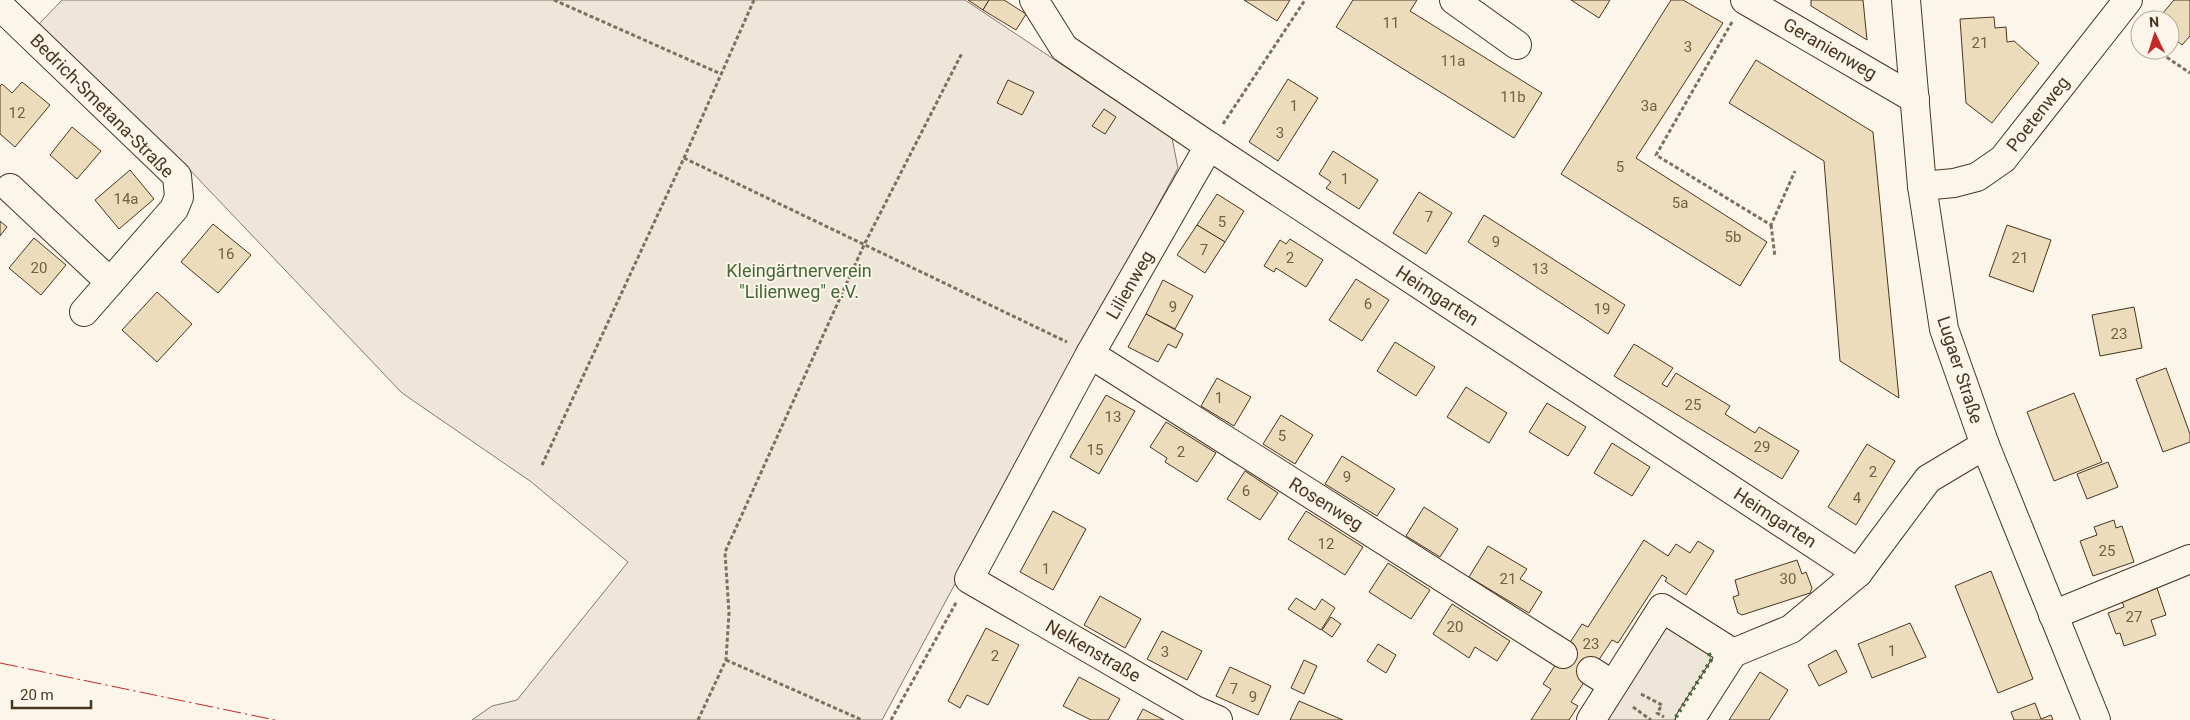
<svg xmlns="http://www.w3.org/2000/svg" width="2190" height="720" font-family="Roboto,sans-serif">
<rect width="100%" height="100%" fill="#fbf6e9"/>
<g fill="#ede6d9" stroke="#887966">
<polygon points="62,0 965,0 1172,138 1178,168 882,720 472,720 492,706 517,700 628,562 530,481 402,393 188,168 39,24"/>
<polygon points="1665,628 1675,629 1707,649 1711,660 1674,720 1603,720"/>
</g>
<g fill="#ecdcbc" stroke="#4a3520">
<polygon points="968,0 989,0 983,10"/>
<polygon points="989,0 1004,0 1026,14 1016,30 983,10"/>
<polygon points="1244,0 1290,0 1277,21"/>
<polygon points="1353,0 1417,0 1410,11 1542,93 1514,138 1336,27"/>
<polygon points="1571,0 1610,0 1599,18"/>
<polygon points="1671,0 1683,0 1723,23 1636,158 1767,242 1740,286 1561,174"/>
<polygon points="1811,0 1863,0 1867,40 1811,6"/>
<polygon points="2174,0 2190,0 2190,36 2182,45 2170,35 2170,20 2157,20"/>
<polygon points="1994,17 1995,28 2006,27 2007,42 2014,41 2039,63 1992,123 1966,103 1960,19"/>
<polygon points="1756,60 1873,132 1899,398 1840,361 1824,161 1729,103"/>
<polygon points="1288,79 1318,98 1278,161 1249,142"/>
<polygon points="1008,80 1034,92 1022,115 997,103"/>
<polygon points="22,82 50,105 15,147 0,134 0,86 2,84 12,93"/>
<polygon points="1104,109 1116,117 1105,134 1092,126"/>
<polygon points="72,127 101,151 77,179 50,155"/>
<polygon points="1333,151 1378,180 1359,209 1326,188 1331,182 1319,174"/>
<polygon points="130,170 154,199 119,229 95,200"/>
<polygon points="1419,192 1452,213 1426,254 1393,233"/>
<polygon points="1217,194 1244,211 1225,242 1197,225"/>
<polygon points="1484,215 1625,305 1608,334 1468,242"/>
<polygon points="0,221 7,227 0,236"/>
<polygon points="213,224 251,255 218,293 181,262"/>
<polygon points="1197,225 1225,242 1205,273 1177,255"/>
<polygon points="2007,225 2051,240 2033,292 1989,276"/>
<polygon points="34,238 66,265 41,295 9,268"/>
<polygon points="1290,239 1323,260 1306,287 1276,268 1274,272 1264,266 1280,240 1286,244"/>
<polygon points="1356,279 1389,300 1362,341 1329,320"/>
<polygon points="1163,280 1193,296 1175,329 1146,314"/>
<polygon points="157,292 192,324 157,362 122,330"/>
<polygon points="2134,307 2142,348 2100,356 2092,315"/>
<polygon points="1146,314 1183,334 1176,348 1168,344 1158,362 1128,347"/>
<polygon points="1395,342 1435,367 1416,396 1377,371"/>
<polygon points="1634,344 1673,368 1662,384 1667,387 1676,373 1730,406 1725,414 1755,433 1759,427 1799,451 1782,479 1614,376"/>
<polygon points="2166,368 2190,434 2190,442 2163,452 2136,379"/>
<polygon points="1217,378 1251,397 1234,426 1201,406"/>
<polygon points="1466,387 1507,413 1489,443 1447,417"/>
<polygon points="2074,393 2102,462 2054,481 2027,412"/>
<polygon points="1106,395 1135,411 1099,474 1070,457"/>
<polygon points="1547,403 1586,427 1568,456 1529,432"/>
<polygon points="1281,415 1313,435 1295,464 1263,444"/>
<polygon points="1166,422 1216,453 1197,482 1165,462 1167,458 1150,447"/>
<polygon points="1612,443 1650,467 1632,496 1594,473"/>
<polygon points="1867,444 1895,461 1856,525 1828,507"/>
<polygon points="1342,456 1395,489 1377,516 1325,484"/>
<polygon points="2108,462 2118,487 2087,499 2077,474"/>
<polygon points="1245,471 1278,493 1260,520 1227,499"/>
<polygon points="1424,507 1458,529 1440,557 1406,536"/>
<polygon points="1053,511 1086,529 1053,590 1020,572"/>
<polygon points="1306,511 1363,547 1345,575 1288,539"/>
<polygon points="2114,520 2116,528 2122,526 2134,562 2093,576 2080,541 2097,535 2094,527"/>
<polygon points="1644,540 1668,556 1676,544 1690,553 1698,541 1714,551 1686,595 1665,581 1667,578 1662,575 1618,643 1612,640 1571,702 1578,706 1569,720 1531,720 1551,689 1543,684 1582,624 1588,627"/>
<polygon points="1488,546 1527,569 1520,579 1542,592 1529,613 1469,577"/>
<polygon points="1797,560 1802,574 1806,572 1812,588 1810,593 1742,615 1738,613 1733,597 1739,595 1735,580"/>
<polygon points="1388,563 1430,590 1411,619 1369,592"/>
<polygon points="1991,571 2033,679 1998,693 1955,586"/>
<polygon points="2157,588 2166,615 2151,620 2156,635 2124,646 2120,633 2116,634 2108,613 2124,607 2122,601"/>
<polygon points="1100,596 1141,619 1125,648 1084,625"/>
<polygon points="1296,598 1315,610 1322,599 1335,608 1321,630 1288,609"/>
<polygon points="1452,604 1510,641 1497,661 1475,647 1469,658 1433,634"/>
<polygon points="1331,617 1341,624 1332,637 1322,630"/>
<polygon points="1910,623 1926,657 1872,678 1858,644"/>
<polygon points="986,628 1019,645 988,705 967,695 960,708 948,701"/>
<polygon points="1162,631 1202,651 1187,680 1147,659"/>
<polygon points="1378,644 1396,655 1386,673 1367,661"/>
<polygon points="1836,650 1847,672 1819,686 1808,665"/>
<polygon points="1304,660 1317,666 1304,694 1291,688"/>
<polygon points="1230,667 1271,686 1258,715 1216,696"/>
<polygon points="1760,672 1788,690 1769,720 1729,720"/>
<polygon points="1079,677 1120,699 1108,720 1091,720 1063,706"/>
<polygon points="1299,701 1343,720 1290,720"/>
<polygon points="2035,703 2041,719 2051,715 2053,720 2014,720 2011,712"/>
<polygon points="1143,709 1164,720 1137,720"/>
</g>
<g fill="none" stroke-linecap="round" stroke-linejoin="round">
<defs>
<g id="minor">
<polyline points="1034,0 1064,48 1209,146 1858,573"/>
<polyline points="1454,0 1517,45"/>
<polyline points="1745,0 1915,99"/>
<polyline points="1906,0 1922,186 1944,329 1985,445 2096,720"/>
<polyline points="0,6 177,176 179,197 174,209 84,312"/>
<polyline points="1209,146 1090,354 969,579 1195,710 1218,720"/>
<polyline points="1922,186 1954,183 1977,177 2003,159 2128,0"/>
<polyline points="10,188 110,282"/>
<polyline points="1090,354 1563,654"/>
<polyline points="2053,615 2190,559"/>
<polyline points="1733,653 1791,629 1858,573 1928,479 1985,445"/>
<polyline points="1591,671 1613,685"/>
<polyline points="1591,720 1662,608 1733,653"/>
<polyline points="1690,720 1733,653"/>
</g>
</defs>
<use href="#minor" stroke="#4a3520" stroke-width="30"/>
<g stroke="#7f6f5c" stroke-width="3" stroke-dasharray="4 2.5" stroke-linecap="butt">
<polyline points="554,0 721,74"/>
<polyline points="1732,22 1656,155 1771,225 1795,171"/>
<polyline points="2133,35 2140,40"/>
<polyline points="2156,50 2190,73"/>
<polyline points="1223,124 1305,0"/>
<polyline points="684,158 1067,342"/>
<polyline points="1771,225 1775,257"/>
<polyline points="542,465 684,158 754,0"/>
<polyline points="726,660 862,720"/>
<polyline points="1641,694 1662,705 1657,713 1664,717"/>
<polyline points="1633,707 1651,720"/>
<polyline points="698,720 726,660 729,613 725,552 864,245 962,53"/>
<polyline points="891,720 957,601"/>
</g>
<use href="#minor" stroke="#fbf6e9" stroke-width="28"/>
<polyline stroke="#436837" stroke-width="4" stroke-dasharray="2.5 4" stroke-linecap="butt" points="1676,717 1711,660 1708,650"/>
<polyline stroke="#c62828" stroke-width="1" stroke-dasharray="18 4 2.5 4" stroke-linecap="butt" points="0,663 275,720"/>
</g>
<g text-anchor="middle" stroke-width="4" stroke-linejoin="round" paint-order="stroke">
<g font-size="15" fill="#725f47">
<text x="1391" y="28">11</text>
<text x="1980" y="48">21</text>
<text x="1688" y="52">3</text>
<text x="1453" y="66">11a</text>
<text x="1513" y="102">11b</text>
<text x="1294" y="111">1</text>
<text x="1649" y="111">3a</text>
<text x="17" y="118">12</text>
<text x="1280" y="138">3</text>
<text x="1620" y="172">5</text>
<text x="1345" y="184">1</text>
<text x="126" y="204">14a</text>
<text x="1680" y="208">5a</text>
<text x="1429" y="222">7</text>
<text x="1222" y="227">5</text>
<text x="1733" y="242">5b</text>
<text x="1496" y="247">9</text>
<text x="1204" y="255">7</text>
<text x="226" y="259">16</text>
<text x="1290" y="263">2</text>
<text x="2020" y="263">21</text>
<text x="39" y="273">20</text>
<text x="1540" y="274">13</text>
<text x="1368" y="309">6</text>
<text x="1173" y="312">9</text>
<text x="1602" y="314">19</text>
<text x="2119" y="339">23</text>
<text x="1219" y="403">1</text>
<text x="1693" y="410">25</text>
<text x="1113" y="422">13</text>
<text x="1282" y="441">5</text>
<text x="1762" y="452">29</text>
<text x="1095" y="455">15</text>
<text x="1181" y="457">2</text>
<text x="1873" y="477">2</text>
<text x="1347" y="482">9</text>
<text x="1246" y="496">6</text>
<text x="1857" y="503">4</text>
<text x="1326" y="549">12</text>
<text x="2107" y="556">25</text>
<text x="1046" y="574">1</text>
<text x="1508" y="584">21</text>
<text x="1788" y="584">30</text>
<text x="2134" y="622">27</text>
<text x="1455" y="632">20</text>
<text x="1591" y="649">23</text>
<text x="1892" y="656">1</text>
<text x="1165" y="657">3</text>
<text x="995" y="661">2</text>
<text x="1234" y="694">7</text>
<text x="1253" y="702">9</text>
</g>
<g font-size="18" fill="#4a3520" stroke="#fbf6e9">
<text transform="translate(1830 49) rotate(30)" y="6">Geranienweg</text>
<text transform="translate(102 106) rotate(45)" y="6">Bedrich-Smetana-Straße</text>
<text transform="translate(2038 114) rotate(-52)" y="6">Poetenweg</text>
<text transform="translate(1130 285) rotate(-60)" y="6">Lilienweg</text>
<text transform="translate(1437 296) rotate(33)" y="6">Heimgarten</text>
<text transform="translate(1960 370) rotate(72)" y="6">Lugaer Straße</text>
<text transform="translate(1326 504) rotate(32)" y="6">Rosenweg</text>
<text transform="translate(1775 518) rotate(33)" y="6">Heimgarten</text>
<text transform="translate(1093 651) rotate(30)" y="6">Nelkenstraße</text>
</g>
<g font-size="18" fill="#436837" stroke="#fbf6e9">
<text x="799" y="277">Kleingärtnerverein<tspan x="799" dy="21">"Lilienweg" e.V.</tspan></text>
</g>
</g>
<g transform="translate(2155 35) rotate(356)"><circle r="24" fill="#fbf6e9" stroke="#b4a999"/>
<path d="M0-4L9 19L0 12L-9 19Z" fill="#c62828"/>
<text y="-8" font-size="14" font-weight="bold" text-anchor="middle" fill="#4a3520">N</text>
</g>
<path d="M12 700v8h79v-8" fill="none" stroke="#4a3520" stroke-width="2.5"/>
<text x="20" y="700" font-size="15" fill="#4a3520" stroke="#fbf6e9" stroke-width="4" paint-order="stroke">20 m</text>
</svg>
